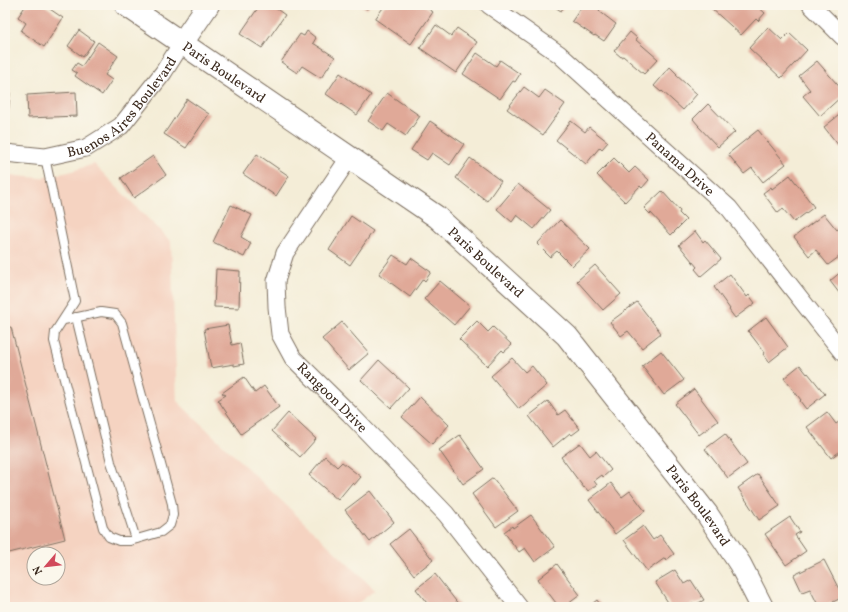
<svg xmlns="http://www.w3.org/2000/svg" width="848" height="612" font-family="Vollkorn,serif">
<rect width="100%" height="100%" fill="#fbf7ec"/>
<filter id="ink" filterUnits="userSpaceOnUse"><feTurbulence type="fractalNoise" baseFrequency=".025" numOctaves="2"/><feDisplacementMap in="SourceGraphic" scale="8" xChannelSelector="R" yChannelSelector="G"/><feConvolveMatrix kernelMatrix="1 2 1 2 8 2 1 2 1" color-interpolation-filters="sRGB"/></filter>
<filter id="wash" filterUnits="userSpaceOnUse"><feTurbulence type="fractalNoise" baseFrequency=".012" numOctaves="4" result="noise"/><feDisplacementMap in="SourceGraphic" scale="16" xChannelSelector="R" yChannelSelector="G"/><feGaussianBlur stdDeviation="0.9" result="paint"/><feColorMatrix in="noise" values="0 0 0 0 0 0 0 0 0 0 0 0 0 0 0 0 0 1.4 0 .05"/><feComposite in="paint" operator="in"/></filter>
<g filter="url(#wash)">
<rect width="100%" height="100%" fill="#f4edd7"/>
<path fill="#f5d3c1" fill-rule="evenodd" d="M 94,164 L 171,242 L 177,401 L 375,590 L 353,607 L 5,607 L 5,175 L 40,178 L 69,172 ZM 34,554 L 58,554 L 58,578 L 34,578 Z"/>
<g id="blocks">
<g fill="#e0a998">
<polygon points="26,5 44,5 63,18 44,47 21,31 26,23 18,17"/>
<polygon points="260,5 271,5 285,15 262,48 240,34"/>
<polygon points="361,5 370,5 367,9"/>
<polygon points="385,5 406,5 407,6 408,5 423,5 433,12 411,44 375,19"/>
<polygon points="552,5 565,5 561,11"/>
<polygon points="583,5 593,5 600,10 599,11 616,24 604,41 595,35 594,36 572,21"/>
<polygon points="714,5 756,5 765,13 758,21 756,19 741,35 711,8"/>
<polygon points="436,25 451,36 457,28 477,42 456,73 420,48"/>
<polygon points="768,27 782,40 789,33 807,50 781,78 749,48"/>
<polygon points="79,30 94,41 83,57 68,46"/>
<polygon points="307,31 316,38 313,43 335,57 321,78 302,66 297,73 281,62 300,34 304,36"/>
<polygon points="630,32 637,38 636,40 658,59 644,74 623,56 621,57 614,51"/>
<polygon points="98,42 118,56 105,75 112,80 102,95 75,76 77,73 72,70 77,63 82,66"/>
<polygon points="477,53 496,66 500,60 520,74 515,82 513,81 500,99 463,74"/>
<polygon points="817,61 843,91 843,95 820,116 803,96 810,90 799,76"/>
<polygon points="670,67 677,74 676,75 697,94 683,110 662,91 661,92 654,86"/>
<polygon points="340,73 371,95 357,115 326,94"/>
<polygon points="524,87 539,98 545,90 565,104 543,135 507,109"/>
<polygon points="5,92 10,93 8,115 5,115"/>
<polygon points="76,92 77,116 28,118 27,95"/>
<polygon points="387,93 420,116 406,136 388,124 383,131 368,121"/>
<polygon points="187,99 209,114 186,148 164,134"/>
<polygon points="708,104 735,132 718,147 698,126 699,126 693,119"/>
<polygon points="843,112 843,151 824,127"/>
<polygon points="430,121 464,144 450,165 432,153 427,160 411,150"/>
<polygon points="571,121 585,132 589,127 608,142 602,149 600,147 586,164 556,140"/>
<polygon points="758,130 786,164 763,182 752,168 744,174 728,154"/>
<polygon points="257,154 289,176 276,196 243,174"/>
<polygon points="153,156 166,175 134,198 121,178"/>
<polygon points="470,158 501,181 487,201 475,192 475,193 456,178"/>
<polygon points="614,158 629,173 635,167 649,180 642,188 640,186 625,202 597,175"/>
<polygon points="790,175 814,207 794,222 783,209 778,213 763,193 771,187 772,189"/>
<polygon points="518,184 550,210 534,229 517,215 512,222 497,209"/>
<polygon points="662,191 680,211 679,213 686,220 671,235 651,213 650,214 644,208"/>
<polygon points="231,205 252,215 241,237 251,243 244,257 213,242"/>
<polygon points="824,214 837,230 842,226 843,227 843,254 828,265 816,250 809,256 794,237"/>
<polygon points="351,216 373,231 350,265 329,250"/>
<polygon points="560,220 590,249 572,266 557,251 550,257 537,244"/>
<polygon points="695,231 703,242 705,240 721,259 701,276 695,269 697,267 679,245"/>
<polygon points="393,255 407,264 411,258 431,272 425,281 423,279 410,297 379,274"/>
<polygon points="595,265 621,294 603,310 593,299 577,281"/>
<polygon points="216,269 240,271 239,308 214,307"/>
<polygon points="843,270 843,298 830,281"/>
<polygon points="730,274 747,297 749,295 755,303 735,318 729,310 730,309 714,287"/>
<polygon points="440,281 470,306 454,325 424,299"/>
<polygon points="637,302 661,333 642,348 628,331 621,336 610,322"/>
<polygon points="766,317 788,347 769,362 763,354 765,353 748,331"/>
<polygon points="477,321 488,332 493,327 512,345 504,352 502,350 487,366 459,339"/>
<polygon points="342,322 369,353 349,370 322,339"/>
<polygon points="228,325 232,345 240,343 244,364 234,366 234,364 211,368 204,329"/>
<polygon points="11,327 65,539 5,554 5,328"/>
<polygon points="661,351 684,380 664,395 642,366"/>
<polygon points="512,358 525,372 532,366 547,385 519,409 491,376"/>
<polygon points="379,360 409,388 391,408 361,380"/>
<polygon points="800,365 807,374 808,373 825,394 806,409 800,401 801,400 784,378"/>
<polygon points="244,377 255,393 264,386 279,407 241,434 218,400 226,395 222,393"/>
<polygon points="694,389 718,421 699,435 675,404"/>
<polygon points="420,397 449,425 432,444 402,417"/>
<polygon points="548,401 558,415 565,410 580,429 572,435 570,433 553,447 529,416"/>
<polygon points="827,412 836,424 843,419 843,449 831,458 807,427"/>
<polygon points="288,413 316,439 300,457 272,431"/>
<polygon points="725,434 747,464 728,478 705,449"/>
<polygon points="460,435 484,469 463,484 439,450"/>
<polygon points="580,443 590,456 596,451 611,470 603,477 602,475 594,481 597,485 588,491 585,487 584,488 561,457"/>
<polygon points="325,456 337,467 342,462 361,477 354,485 352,483 338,500 309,475"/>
<polygon points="758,474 780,506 759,520 738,488"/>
<polygon points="493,478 518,511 496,527 472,494"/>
<polygon points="611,483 622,497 630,491 645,511 615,534 589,500"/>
<polygon points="370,491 394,522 370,542 345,510"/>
<polygon points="531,515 555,547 535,562 525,548 519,552 504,532 512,526 513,528"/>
<polygon points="790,517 800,532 795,535 806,551 786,565 765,534"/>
<polygon points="643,526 653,540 660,535 674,554 666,560 665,558 647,571 624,540"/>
<polygon points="409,529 433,560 414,575 390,544"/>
<polygon points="824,560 843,597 823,607 819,607 810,589 802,592 794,575"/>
<polygon points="557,564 580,595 564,607 559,607 538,579"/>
<polygon points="675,570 684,584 691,580 704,600 695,605 694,603 688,607 671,607 655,582"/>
<polygon points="435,574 459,605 457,607 430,607 416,589"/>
<polygon points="597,600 602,607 588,607"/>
</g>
</g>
</g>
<g filter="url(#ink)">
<use href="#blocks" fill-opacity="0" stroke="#7c6e5f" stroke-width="1"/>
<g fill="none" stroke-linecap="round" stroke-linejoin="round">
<defs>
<g id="lane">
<polyline points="45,157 75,301 55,332 54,341 103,528 109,537 119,541 130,541 161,532 170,525 173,515 172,504 122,323 115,314 101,312 64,320"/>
<polyline points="76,317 111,462 136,539"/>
</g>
<g id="street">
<path id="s1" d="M 489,5 L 559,54 L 729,208 L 843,353"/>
<polyline points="811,5 843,37"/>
<path id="s2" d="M 5,153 L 45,157 L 86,148 L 121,126 L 163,73 L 182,43"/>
<path id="s3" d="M 349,158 L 285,253 L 276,281 L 277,307 L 280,334 L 293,358 L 350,414 L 446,514 L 519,607"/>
</g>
<g id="secondary">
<path id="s4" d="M 126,5 L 437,217 L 567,336 L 707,514 L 740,564 L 762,607"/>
<polyline points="182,43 208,5"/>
</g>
</defs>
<use href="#lane" stroke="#7c6e5f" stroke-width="10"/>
<use href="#street" stroke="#7c6e5f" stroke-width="19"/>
<use href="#secondary" stroke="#7c6e5f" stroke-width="24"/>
<use href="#lane" stroke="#fff" stroke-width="8"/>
<use href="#street" stroke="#fff" stroke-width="17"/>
<use href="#secondary" stroke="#fff" stroke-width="22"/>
</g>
</g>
<g text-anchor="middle" stroke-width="3.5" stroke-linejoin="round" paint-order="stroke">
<g font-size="14" fill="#3b2a1e" stroke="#fbf7ec">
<text dy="5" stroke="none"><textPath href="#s4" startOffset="119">Paris Boulevard</textPath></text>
<text dy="5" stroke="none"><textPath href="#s2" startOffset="136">Buenos Aires Boulevard</textPath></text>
<text dy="5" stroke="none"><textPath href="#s1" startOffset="249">Panama Drive</textPath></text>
<text dy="5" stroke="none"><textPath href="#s4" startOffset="443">Paris Boulevard</textPath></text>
<text dy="5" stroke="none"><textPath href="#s3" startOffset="280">Rangoon Drive</textPath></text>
<text dy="5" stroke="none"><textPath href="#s4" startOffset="767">Paris Boulevard</textPath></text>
</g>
</g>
<rect width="848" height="612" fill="none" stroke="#fbf7ec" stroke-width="20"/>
<g transform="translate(46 566) rotate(242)"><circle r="19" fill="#fbf7ec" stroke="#aea59a"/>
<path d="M0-3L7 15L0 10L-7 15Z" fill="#d1495b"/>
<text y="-6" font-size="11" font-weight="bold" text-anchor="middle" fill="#3b2a1e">N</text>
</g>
</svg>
